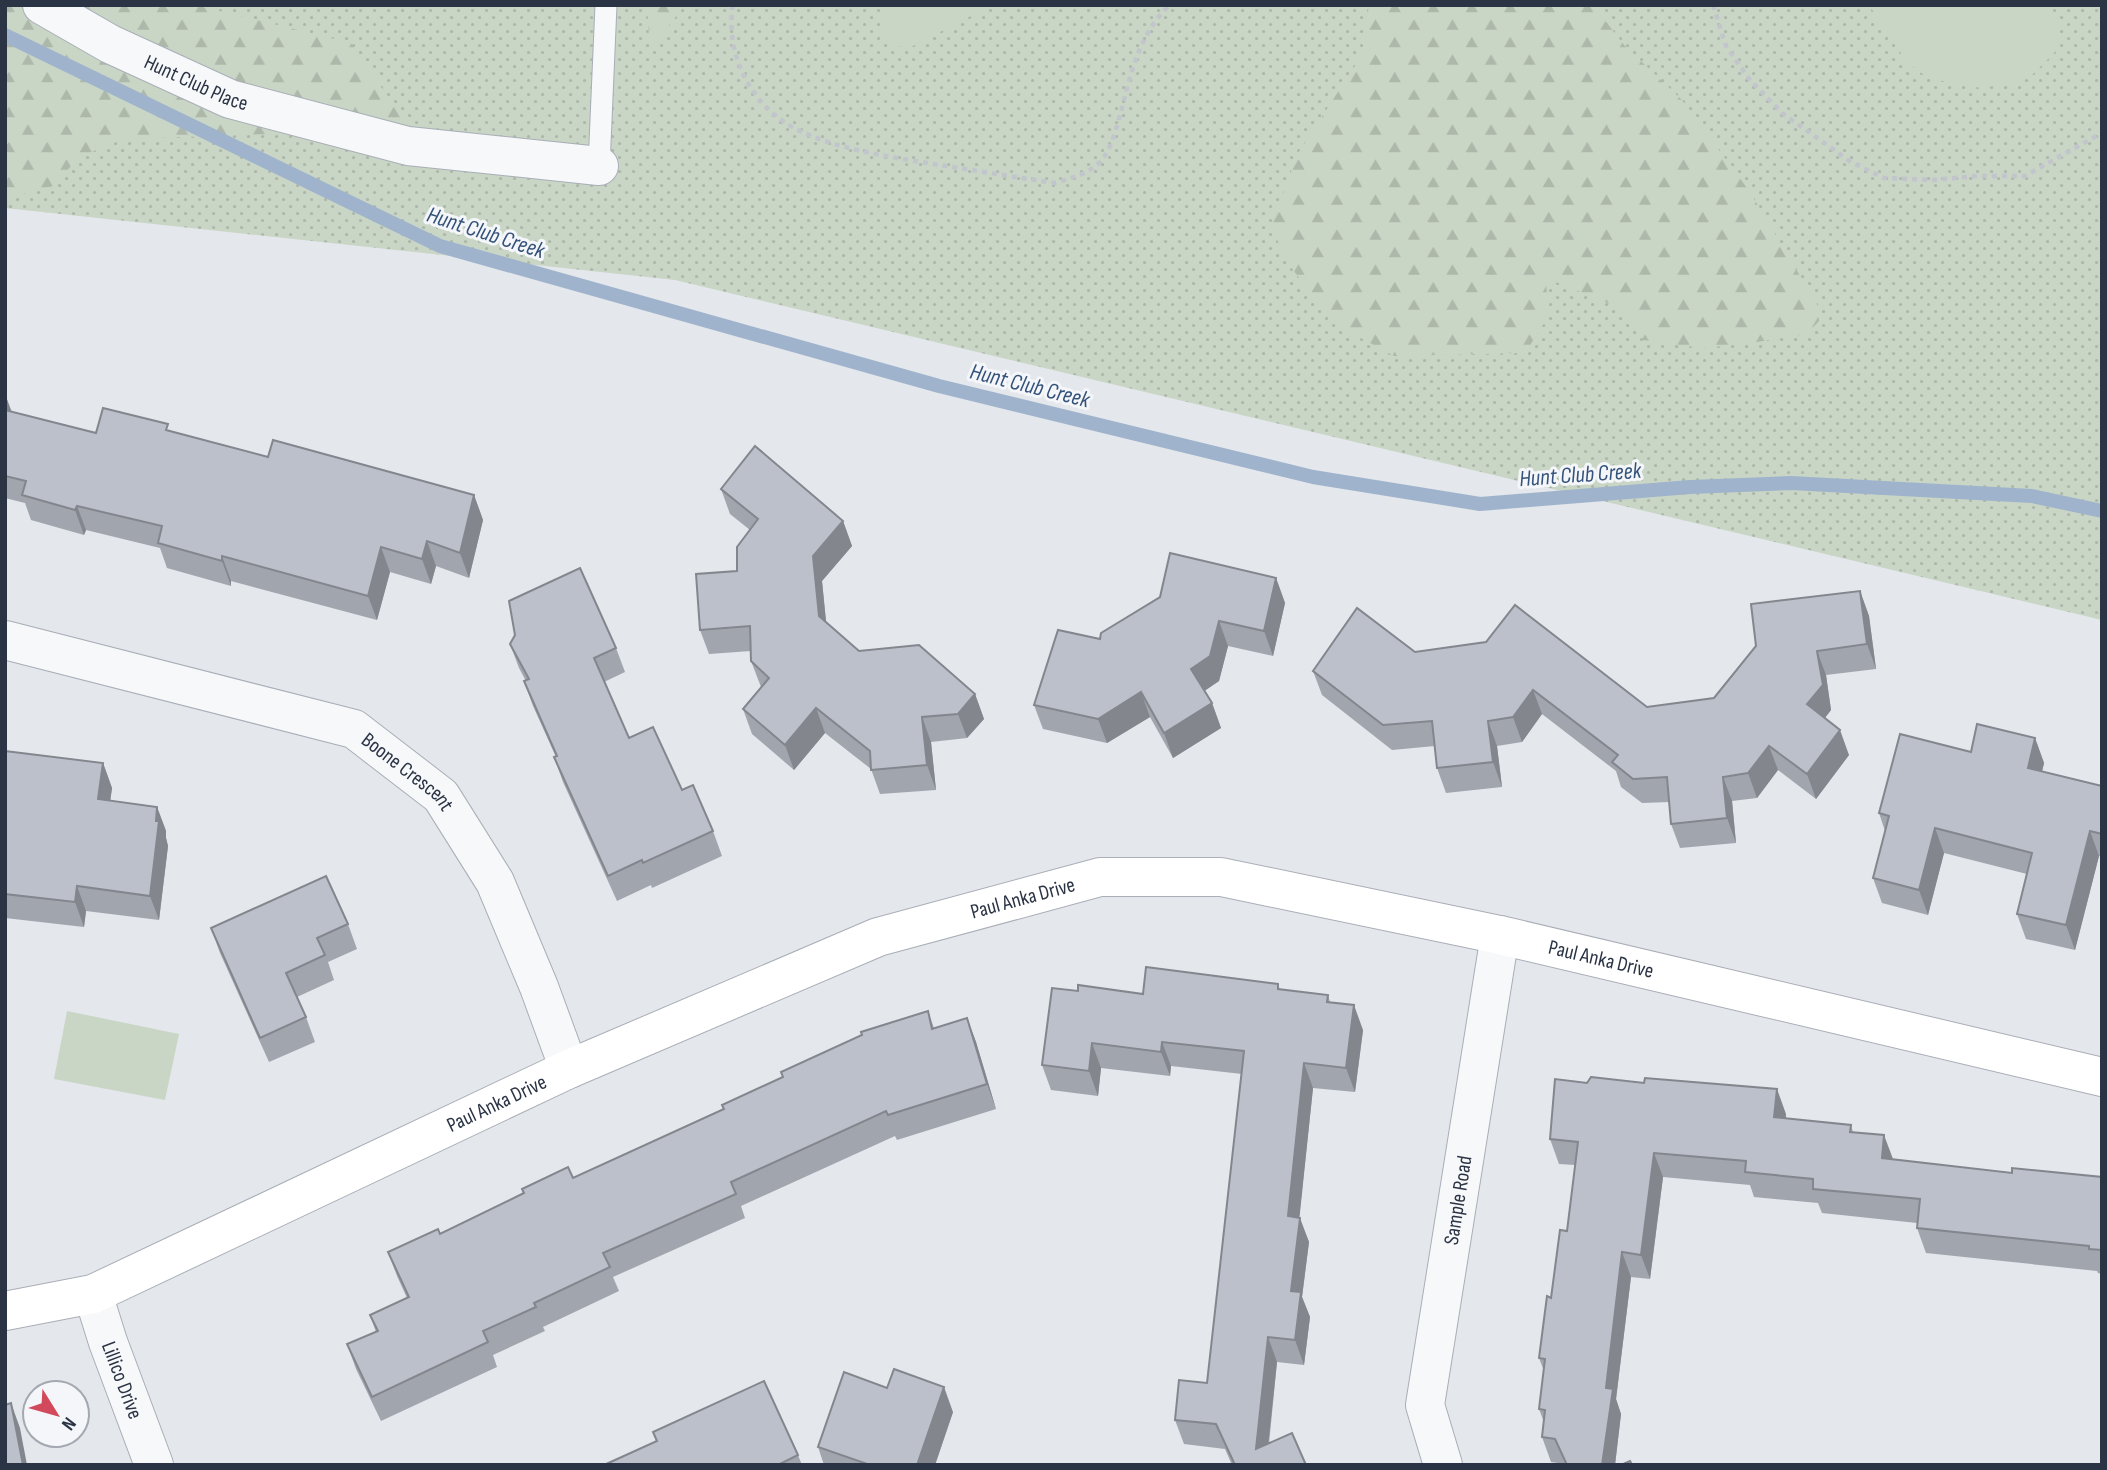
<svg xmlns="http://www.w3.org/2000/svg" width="2107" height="1470" font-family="'Sofia Sans Condensed',sans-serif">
<defs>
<pattern id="grass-dots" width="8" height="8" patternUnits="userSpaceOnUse" patternTransform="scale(1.75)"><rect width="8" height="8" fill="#c9d6c5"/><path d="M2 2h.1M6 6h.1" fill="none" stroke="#adb8ab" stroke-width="1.8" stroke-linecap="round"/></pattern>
<pattern id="forest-firs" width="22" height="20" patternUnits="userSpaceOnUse" patternTransform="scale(1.75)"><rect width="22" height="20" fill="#c9d6c5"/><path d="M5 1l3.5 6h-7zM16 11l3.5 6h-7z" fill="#adb8ab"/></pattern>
</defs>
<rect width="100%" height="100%" fill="#e4e7ec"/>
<polygon fill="url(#grass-dots)" points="5,5 2102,5 2102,620 675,280 5,208"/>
<g fill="url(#forest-firs)">
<polygon points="5,5 195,5 351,43 410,129 124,139 79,157 53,186 5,199"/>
<polygon points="647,5 685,5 650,50"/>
<polygon points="1369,5 1593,5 1624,45 1681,99 1750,192 1818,306 1819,321 1807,334 1744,344 1702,348 1643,340 1625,310 1546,278 1548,317 1525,353 1394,356 1335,324 1293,270 1271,228 1297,155 1362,55"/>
</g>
<g fill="#c9d6c5">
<polygon points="880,5 992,5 909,48 888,45 882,38"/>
<polygon points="1869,5 2046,5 2056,15 2058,36 2056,51 2033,74 2017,82 1981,88 1937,80 1921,73 1906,61"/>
<polygon points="67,1011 179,1034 165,1100 54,1079"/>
</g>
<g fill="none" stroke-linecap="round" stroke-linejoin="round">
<polyline stroke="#9fb4cc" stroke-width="14" points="5,35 440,246 939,386 1313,477 1480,504 1690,487 1791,483 2032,496 2102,511"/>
<defs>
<polyline id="lane" points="599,166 606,5"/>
<g id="street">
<path id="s1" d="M 42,5 L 110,44 L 230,99 L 408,146 L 599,166"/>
<path id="s2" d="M 5,640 L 354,729 L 441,796 L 495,882 L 539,987 L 569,1069"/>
<path id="s3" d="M 93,1294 L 108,1342 L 154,1465"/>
<path id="s4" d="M 1443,1465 L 1425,1405 L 1500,935"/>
</g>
<g id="secondary">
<path id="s5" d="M 5,1311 L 93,1294 L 569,1069 L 878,937 L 1100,877 L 1221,877 L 1500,935 L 2102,1077"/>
</g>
</defs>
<use href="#lane" stroke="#a9aeb7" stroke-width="23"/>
<use href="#street" stroke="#a9aeb7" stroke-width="40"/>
<use href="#secondary" stroke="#a9aeb7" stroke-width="40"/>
<g stroke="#c2c5cb" stroke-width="4.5" stroke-dasharray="5 5" stroke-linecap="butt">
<path d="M 733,5 C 725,49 747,97 784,122 C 824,148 886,156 933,164 C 973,170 1014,177 1054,183 C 1071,178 1086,175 1099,163 C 1112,150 1117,125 1122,108 C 1131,71 1141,31 1170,5"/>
<polyline points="1713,5 1726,46 1750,80 1782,113 1851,162 1884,178 1933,180 1977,176 2025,176 2102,133"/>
</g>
<use href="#lane" stroke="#f7f8fa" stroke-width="21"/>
<use href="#street" stroke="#f7f8fa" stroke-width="38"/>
<use href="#secondary" stroke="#fff" stroke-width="38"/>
</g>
<g fill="#a1a5ae">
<polygon points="5,394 12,412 96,433 170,431 268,457 474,495 483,520 469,578 436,566 431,584 390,572 377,620 231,581 231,586 167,568 160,548 86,530 84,535 31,520 25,503 5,498"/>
<polygon points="721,489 843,521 852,546 822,581 826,622 859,651 975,694 984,719 967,738 931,742 936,790 880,794 871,769 825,733 794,770 752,734 743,709 761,687 751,661 751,651 709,654 700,630 737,571 750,530 730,514"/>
<polygon points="1276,578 1285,603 1273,656 1228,646 1219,681 1204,691 1212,703 1221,728 1173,758 1150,717 1107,743 1043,729 1034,705 1100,639 1160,597"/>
<polygon points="1860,591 1869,616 1876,669 1826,675 1831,710 1825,718 1849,755 1816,799 1778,770 1757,798 1732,801 1736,843 1680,848 1671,824 1669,802 1642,803 1621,787 1616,771 1542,714 1522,742 1497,746 1502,787 1446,793 1437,768 1435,746 1392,750 1322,695 1313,671 1415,652 1647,707 1714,698"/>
<polygon points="510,644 616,648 625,672 604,682 629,738 682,790 713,831 722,856 652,888 651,885 617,901 563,782 554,757 556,757 533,706 524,681 526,681 519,668"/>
<polygon points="2035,738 2044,763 2042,771 2102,786 2102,857 2099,856 2075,950 2026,939 2017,914 2027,874 1944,853 1928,915 1882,903 1873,878 1885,831 1879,813 1971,752"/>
<polygon points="5,751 103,763 112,788 110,801 157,807 166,831 166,838 168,846 159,920 86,911 84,927 5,918"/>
<polygon points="348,924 357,949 328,962 334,980 297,997 306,1017 315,1042 269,1062 220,953 211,928"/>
<polygon points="1278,984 1280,990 1328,995 1330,1002 1363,1030 1355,1092 1313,1088 1299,1218 1309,1242 1302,1297 1310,1317 1304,1365 1277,1362 1269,1444 1306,1465 1232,1465 1225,1449 1184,1444 1175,1420 1207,1383 1242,1074 1171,1066 1170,1076 1101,1068 1098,1096 1051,1090 1042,1065 1078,991 1143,994"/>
<polygon points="928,1011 934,1028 967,1018 976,1042 996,1109 897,1140 895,1136 741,1206 745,1218 613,1277 619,1291 543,1327 545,1331 493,1355 497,1367 381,1421 356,1369 347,1344 376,1332 370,1315 407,1298 397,1276 388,1252 440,1234 573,1178 723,1109"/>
<polygon points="1786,1114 1786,1119 1851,1125 1853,1132 1893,1160 2012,1173 2102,1177 2102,1274 2098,1273 2097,1271 1926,1253 1917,1228 1917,1223 1822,1213 1818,1203 1754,1197 1750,1185 1663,1177 1650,1279 1631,1277 1616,1399 1621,1414 1615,1465 1565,1465 1564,1464 1551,1462 1542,1437 1544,1422 1539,1409 1544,1371 1539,1358 1551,1298 1567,1231 1575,1165 1559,1164 1550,1139"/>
<polygon points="953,1412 935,1465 824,1465 818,1447"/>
<polygon points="653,1432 798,1455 802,1465 604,1465 656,1441"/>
</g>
<g fill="#83868d">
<polygon points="5,394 12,414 5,428"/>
<polygon points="474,495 483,520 469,578 460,553"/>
<polygon points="77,506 86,530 84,535 75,510"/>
<polygon points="843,521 852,546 822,581 828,641 819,616 813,556"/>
<polygon points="427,541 436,566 431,584 422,559"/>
<polygon points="381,547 390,572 377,620 368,596"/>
<polygon points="222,556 231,581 231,586 222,561"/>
<polygon points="1276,578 1285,603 1273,656 1264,631"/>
<polygon points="1860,591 1869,616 1876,669 1867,644"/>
<polygon points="1219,621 1228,646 1219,681 1200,694 1191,669"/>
<polygon points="1817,651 1826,675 1831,710 1816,729 1807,704"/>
<polygon points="1533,690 1542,714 1522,742 1513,717"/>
<polygon points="1141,692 1150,717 1107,743 1098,719"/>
<polygon points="975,694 984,719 967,738 958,714"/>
<polygon points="1212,703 1221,728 1173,758 1164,733"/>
<polygon points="816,708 825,733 794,770 785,745"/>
<polygon points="922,717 931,742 936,790 927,765"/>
<polygon points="1488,721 1497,746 1502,787 1493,762"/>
<polygon points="1840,730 1849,755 1816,799 1807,774"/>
<polygon points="2035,738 2044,763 2037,793 2028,768"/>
<polygon points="1769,746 1778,770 1757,798 1748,773"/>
<polygon points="103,763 112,788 107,824 98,799"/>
<polygon points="1723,777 1732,801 1736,843 1727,818"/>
<polygon points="157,807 166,831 166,838 168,846 159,920 150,896"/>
<polygon points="1935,828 1944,853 1928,915 1919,890"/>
<polygon points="2090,831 2099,856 2075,950 2066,925"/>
<polygon points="77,886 86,911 84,927 75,902"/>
<polygon points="1354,1005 1363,1030 1355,1092 1346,1068"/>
<polygon points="967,1018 976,1042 996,1109 987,1084"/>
<polygon points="1162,1042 1171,1066 1170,1076 1161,1052"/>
<polygon points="1092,1043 1101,1068 1098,1096 1089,1071"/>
<polygon points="1304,1063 1313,1088 1297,1241 1288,1216"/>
<polygon points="1777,1089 1786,1114 1783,1142 1774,1117"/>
<polygon points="1884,1135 1893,1159 1882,1158"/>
<polygon points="1654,1153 1663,1177 1650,1279 1641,1255"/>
<polygon points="1300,1218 1309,1242 1302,1297 1310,1317 1304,1365 1295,1340 1291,1291"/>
<polygon points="1622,1252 1631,1277 1616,1399 1621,1414 1615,1465 1602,1465 1606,1388"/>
<polygon points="1268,1337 1277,1362 1266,1465 1256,1449"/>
<polygon points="944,1387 953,1412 935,1465 917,1465"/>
<polygon points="11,1403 20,1428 27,1465 23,1465"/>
</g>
<g fill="#bbc0ca" stroke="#83868d" stroke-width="2">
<polygon points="103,408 168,424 166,430 268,457 273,440 474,495 460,553 427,541 422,559 381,547 368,596 222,556 222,561 158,543 162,526 77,506 75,510 22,495 26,481 5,476 5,410 96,433"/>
<polygon points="755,446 843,521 813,556 819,616 859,651 919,645 975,694 958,714 922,717 927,765 871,770 870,751 816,708 785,745 743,709 769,678 751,661 750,626 700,630 696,574 737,571 737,547 758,519 721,489"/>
<polygon points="1170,553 1276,578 1264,631 1219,621 1210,656 1191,669 1212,703 1164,733 1141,692 1098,719 1034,705 1058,630 1100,639 1101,633 1160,597"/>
<polygon points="580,568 616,648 594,658 629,738 653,727 682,790 693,785 713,831 643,863 642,860 608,876 554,757 557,756 524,681 529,679 510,644 515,635 509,601"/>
<polygon points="1860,591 1867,644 1817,651 1823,685 1807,704 1840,730 1807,774 1769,746 1748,773 1723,777 1727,818 1671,824 1667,777 1633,779 1612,762 1618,755 1533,690 1513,717 1488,721 1493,762 1437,768 1432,721 1383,725 1313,671 1357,608 1415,652 1486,642 1515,605 1647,707 1714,698 1756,646 1751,604"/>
<polygon points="1977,724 2035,738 2028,768 2102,786 2102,834 2090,831 2066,925 2017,914 2032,853 1935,828 1919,890 1873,878 1889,816 1879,813 1900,734 1971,752"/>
<polygon points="5,751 103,763 98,799 157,807 156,821 159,821 150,896 77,886 75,902 5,894"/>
<polygon points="326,876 348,924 317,938 325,955 286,973 306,1017 260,1038 211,928"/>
<polygon points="1146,967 1278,984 1278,989 1328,995 1327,1002 1354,1005 1346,1068 1304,1063 1288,1216 1300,1218 1291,1291 1301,1292 1295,1340 1268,1337 1256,1449 1292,1433 1306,1465 1235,1465 1216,1424 1175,1420 1179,1380 1207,1383 1244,1051 1162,1042 1161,1052 1092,1043 1089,1071 1042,1065 1052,988 1078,991 1078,985 1143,994"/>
<polygon points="928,1011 932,1029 967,1018 987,1084 888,1115 886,1111 731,1182 736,1194 603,1253 610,1267 534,1303 536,1307 483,1331 488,1342 372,1397 347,1344 378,1331 370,1315 409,1297 388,1252 438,1229 440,1234 524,1193 522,1189 568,1167 573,1178 724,1109 722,1105 783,1077 781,1072 862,1035 861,1032"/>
<polygon points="1591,1077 1644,1083 1645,1078 1777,1089 1774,1117 1851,1125 1850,1132 1884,1135 1882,1158 2012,1173 2012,1168 2102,1177 2102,1250 2089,1249 2089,1246 1917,1228 1920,1199 1813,1189 1813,1179 1745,1172 1746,1161 1654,1153 1641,1255 1622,1252 1606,1388 1613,1389 1602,1465 1567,1465 1555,1439 1542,1437 1545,1410 1539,1409 1545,1359 1539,1358 1547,1296 1551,1298 1560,1230 1567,1231 1578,1142 1550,1139 1555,1079 1587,1083"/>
<polygon points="894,1369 944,1387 917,1465 870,1465 818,1447 844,1372 887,1388"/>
<polygon points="764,1381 798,1455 778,1465 604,1465 657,1441 653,1432"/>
<polygon points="11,1403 23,1465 5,1465 5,1405"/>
<polygon points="1630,1461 1632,1465 1621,1465"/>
</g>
<g text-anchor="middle" stroke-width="6" stroke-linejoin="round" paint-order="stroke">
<g font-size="21" fill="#2b3445" stroke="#f4f6f9">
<text dy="7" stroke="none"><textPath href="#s1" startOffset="173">Hunt Club Place</textPath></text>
<text dy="7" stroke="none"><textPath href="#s2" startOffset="429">Boone Crescent</textPath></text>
<text dy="7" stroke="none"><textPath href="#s5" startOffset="1102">Paul Anka Drive</textPath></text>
<text dy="7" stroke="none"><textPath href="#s5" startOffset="1692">Paul Anka Drive</textPath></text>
<text dy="7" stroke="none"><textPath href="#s5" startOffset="536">Paul Anka Drive</textPath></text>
<text dy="7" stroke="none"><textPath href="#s4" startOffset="270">Sample Road</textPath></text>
<text dy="7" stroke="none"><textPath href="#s3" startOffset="91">Lillico Drive</textPath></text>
</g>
<g font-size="23" font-style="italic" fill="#34527a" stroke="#f4f6f9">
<text transform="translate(486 232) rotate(18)" y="8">Hunt Club Creek</text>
<text transform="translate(1030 385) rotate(14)" y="8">Hunt Club Creek</text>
<text transform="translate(1580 474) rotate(-4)" y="8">Hunt Club Creek</text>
</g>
</g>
<rect width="2107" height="1470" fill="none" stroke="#2b3445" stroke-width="14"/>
<g transform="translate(56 1414) rotate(127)"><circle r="33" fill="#f4f6f9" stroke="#a4a8b1" stroke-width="2"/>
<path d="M0-5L12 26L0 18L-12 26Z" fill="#d1495b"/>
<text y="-10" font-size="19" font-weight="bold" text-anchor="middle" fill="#2b3445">N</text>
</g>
</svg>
